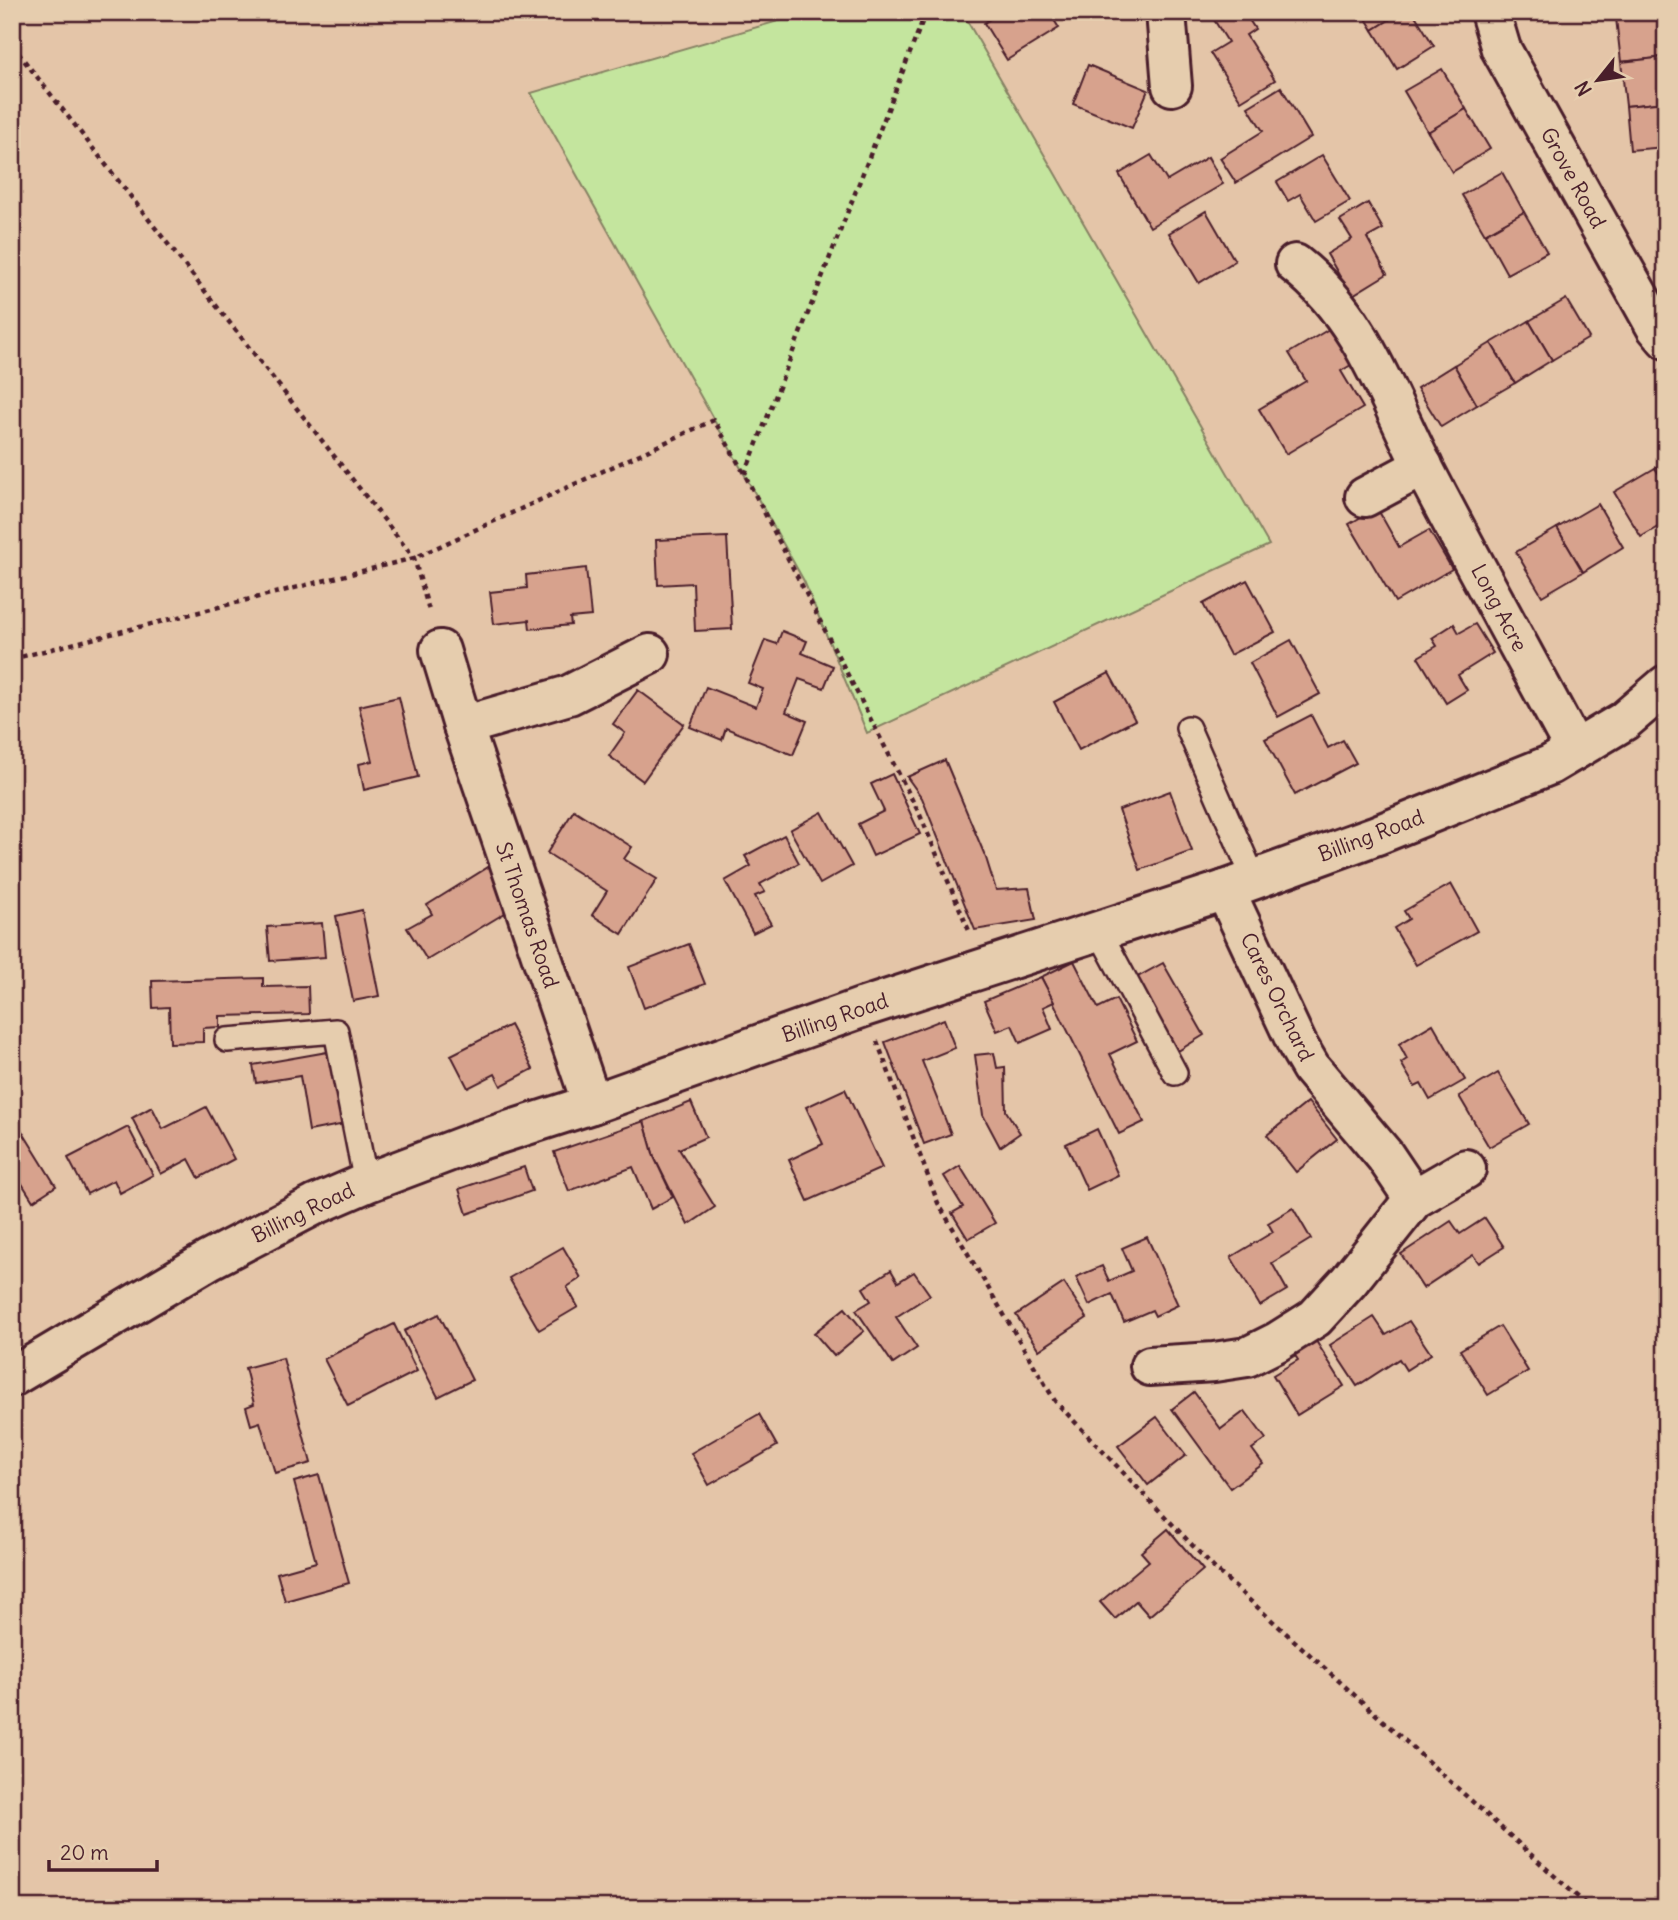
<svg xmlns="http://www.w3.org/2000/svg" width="1678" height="1920" font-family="Delius,sans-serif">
<rect width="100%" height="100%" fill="#e4c5a8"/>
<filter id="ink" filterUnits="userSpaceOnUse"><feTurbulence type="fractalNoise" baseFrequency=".0143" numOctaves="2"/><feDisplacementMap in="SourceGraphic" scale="14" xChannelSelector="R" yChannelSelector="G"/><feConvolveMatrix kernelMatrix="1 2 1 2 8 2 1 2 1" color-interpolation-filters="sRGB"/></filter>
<g filter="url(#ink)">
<polygon fill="#c4e59e" stroke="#878264" stroke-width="2" points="809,12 962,12 1269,545 867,733 804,581 531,93"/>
<g fill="#d7a28d" stroke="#4a1f2b" stroke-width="2">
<polygon points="1001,12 1049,12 1059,28 1007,60 984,23"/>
<polygon points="1209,12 1244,12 1255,29 1246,35 1275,80 1241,101 1210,53 1228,42"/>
<polygon points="1362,12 1402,12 1373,30"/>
<polygon points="1402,12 1413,12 1434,46 1397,69 1373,30"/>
<polygon points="1662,13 1666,57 1621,62 1616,18"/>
<polygon points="1666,57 1666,102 1626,106 1621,62"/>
<polygon points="1088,65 1148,90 1132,128 1073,104"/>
<polygon points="1442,69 1466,109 1428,132 1404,91"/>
<polygon points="1281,87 1311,137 1236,183 1220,158 1263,131 1248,107"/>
<polygon points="1666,102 1666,147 1630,150 1626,106"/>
<polygon points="1466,109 1490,149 1452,172 1428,132"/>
<polygon points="1151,155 1167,181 1208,157 1223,184 1150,227 1119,174"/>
<polygon points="1322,155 1350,201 1316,221 1300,194 1288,201 1277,182"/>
<polygon points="1502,172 1524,212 1485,234 1462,195"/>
<polygon points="1368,203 1383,229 1367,238 1387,274 1351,296 1327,254 1352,239 1340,220"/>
<polygon points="1206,211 1235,261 1199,283 1169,233"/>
<polygon points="1524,212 1547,252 1507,274 1485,234"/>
<polygon points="1566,299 1589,338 1552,360 1529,321"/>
<polygon points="1529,321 1552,360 1515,383 1491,343"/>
<polygon points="1334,326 1356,362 1341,371 1363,408 1286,454 1259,409 1306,381 1289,353"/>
<polygon points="1491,343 1515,383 1477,405 1454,365"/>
<polygon points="1454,365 1477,405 1441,427 1417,388"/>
<polygon points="1666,461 1666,485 1655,468"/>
<polygon points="1655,468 1666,485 1666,522 1641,537 1614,492"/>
<polygon points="1598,504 1623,547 1583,572 1557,528"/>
<polygon points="1377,508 1399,547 1429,530 1452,569 1395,602 1349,524"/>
<polygon points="1557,528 1583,572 1542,596 1516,552"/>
<polygon points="727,537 732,629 695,631 693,583 658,585 656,540"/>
<polygon points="586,568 591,616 570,618 571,625 530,629 529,620 494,624 490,592 527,588 526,575"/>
<polygon points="1247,580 1275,632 1230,655 1203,604"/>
<polygon points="1454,624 1459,633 1475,624 1493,653 1458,675 1467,690 1446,703 1418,657 1437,646 1432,638"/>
<polygon points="782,631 807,641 802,653 833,666 824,688 799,679 786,712 807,721 793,755 726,728 722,740 690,727 706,687 756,707 763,689 748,683 765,640 777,644"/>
<polygon points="1291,640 1320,694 1278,717 1250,663"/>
<polygon points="1109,673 1135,720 1079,750 1054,702"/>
<polygon points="638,690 684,724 643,781 609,756 625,733 613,724"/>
<polygon points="399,697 418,777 364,790 359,764 372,761 359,706"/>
<polygon points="1311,715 1328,748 1343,740 1356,763 1295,795 1265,739"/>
<polygon points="945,760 986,858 996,890 1029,888 1036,920 975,930 922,798 907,777"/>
<polygon points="892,774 920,834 873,856 858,824 884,811 871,784"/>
<polygon points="1170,791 1192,851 1140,870 1119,810"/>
<polygon points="574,810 632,847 624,859 657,879 622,934 592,915 607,891 547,853"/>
<polygon points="822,812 852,866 820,884 790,830"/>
<polygon points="784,835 799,863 760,884 765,892 755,896 771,924 753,933 725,881 751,866 745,856"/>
<polygon points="490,866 515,907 427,960 407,928 432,914 427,905"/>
<polygon points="1451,884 1477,931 1416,965 1394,928 1409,919 1404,911"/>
<polygon points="362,910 379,996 353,1001 336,916"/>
<polygon points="322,923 325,957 270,961 267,927"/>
<polygon points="689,944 705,984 644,1008 629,967"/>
<polygon points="1074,961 1098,1008 1116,999 1137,1041 1110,1054 1144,1122 1119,1134 1041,977"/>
<polygon points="1163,963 1204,1035 1178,1051 1136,978"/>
<polygon points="1041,977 1054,1002 1043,1007 1052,1029 1020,1043 1012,1025 997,1031 984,1001"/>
<polygon points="263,978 263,987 308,986 309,1014 220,1016 220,1027 203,1028 203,1042 170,1043 169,1007 153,1008 152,981"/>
<polygon points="944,1019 955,1048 922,1061 951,1134 924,1144 885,1042"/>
<polygon points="1433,1024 1465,1080 1430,1100 1421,1084 1415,1087 1401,1063 1407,1059 1399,1044"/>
<polygon points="510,1025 533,1069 501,1086 495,1074 468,1088 451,1055"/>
<polygon points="333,1051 345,1124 309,1131 300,1076 256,1083 253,1065"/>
<polygon points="994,1053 997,1068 1005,1067 1006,1111 1020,1133 1000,1147 983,1115 975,1055"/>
<polygon points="1498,1073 1529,1124 1489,1147 1459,1096"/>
<polygon points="845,1089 882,1168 808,1201 789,1160 823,1144 806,1107"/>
<polygon points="691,1102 706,1137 679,1149 715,1207 688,1225 654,1157 644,1121"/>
<polygon points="1308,1102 1337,1139 1296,1172 1267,1135"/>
<polygon points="152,1107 163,1129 206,1107 234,1159 199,1178 189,1159 161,1174 132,1118"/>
<polygon points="644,1121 654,1157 673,1197 651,1209 633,1167 569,1191 554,1152"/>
<polygon points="128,1127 153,1175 120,1193 114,1180 87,1194 68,1158"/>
<polygon points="1097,1129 1118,1175 1087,1190 1066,1144"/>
<polygon points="22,1131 56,1186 33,1201 19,1179 12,1184 12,1138"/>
<polygon points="960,1166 995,1223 968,1239 952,1213 963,1207 944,1176"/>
<polygon points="524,1167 532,1191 467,1214 459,1189"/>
<polygon points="1293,1208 1311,1239 1272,1263 1287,1290 1260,1306 1231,1257 1273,1232 1268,1223"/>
<polygon points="1485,1218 1504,1247 1479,1263 1473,1255 1423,1288 1401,1254 1451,1221 1460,1234"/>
<polygon points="1147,1237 1178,1305 1155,1316 1152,1310 1124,1322 1112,1294 1089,1305 1076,1277 1102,1266 1109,1281 1132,1271 1122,1248"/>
<polygon points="563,1247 581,1278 567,1287 578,1307 539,1330 509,1278"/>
<polygon points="891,1270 898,1282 914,1272 930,1295 896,1317 917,1348 893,1364 856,1310 871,1301 863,1288"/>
<polygon points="1064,1283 1087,1318 1039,1350 1016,1315"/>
<polygon points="845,1308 864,1331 834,1356 814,1333"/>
<polygon points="439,1314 472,1380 438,1397 404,1331"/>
<polygon points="1374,1317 1386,1335 1409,1321 1431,1354 1406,1370 1399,1359 1357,1386 1330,1345"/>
<polygon points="394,1324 417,1371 348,1406 324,1359"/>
<polygon points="1500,1326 1528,1371 1488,1395 1460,1350"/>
<polygon points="1316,1341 1344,1386 1297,1415 1273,1375 1298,1360 1294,1354"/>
<polygon points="283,1358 311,1463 275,1473 260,1422 251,1425 246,1407 254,1404 245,1368"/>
<polygon points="1194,1392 1221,1429 1245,1411 1266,1439 1252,1449 1263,1464 1230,1488 1172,1409"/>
<polygon points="759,1414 777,1446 709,1485 691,1453"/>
<polygon points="1157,1417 1186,1455 1148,1485 1118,1446"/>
<polygon points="319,1475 349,1583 285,1601 277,1573 316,1562 294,1482"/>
<polygon points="1168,1529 1203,1570 1149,1616 1136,1601 1115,1619 1100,1602 1149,1561 1141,1552"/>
</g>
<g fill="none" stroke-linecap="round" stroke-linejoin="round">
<defs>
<g id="service">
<polyline points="1188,728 1254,879"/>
<polyline points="1099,931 1175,1073"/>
<polyline points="227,1040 336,1031 366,1183"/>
</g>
<g id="minor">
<polyline points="1166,12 1172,86"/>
<polyline points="1490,12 1501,49 1656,327 1666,339"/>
<path d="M 1295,264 C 1362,316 1387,397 1424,469 C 1473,563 1525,657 1575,750"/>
<polyline points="1365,497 1423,466"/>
<polyline points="440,650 463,726 592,1104"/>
<polyline points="463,726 569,695 650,654"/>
<polyline points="1225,890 1297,1044 1311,1068 1385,1156 1414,1199"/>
<polyline points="1150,1366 1214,1362 1247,1357 1277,1342 1315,1318 1349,1281 1414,1199 1466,1169"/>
</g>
<polyline id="tertiary" points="12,1377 209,1260 315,1205 366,1183 477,1141 592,1104 864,1007 1225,890 1377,835 1550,765 1624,721 1666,685"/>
</defs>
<use href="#service" stroke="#4a1f2b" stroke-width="28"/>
<use href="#minor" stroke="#4a1f2b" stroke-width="44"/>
<use href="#tertiary" stroke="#4a1f2b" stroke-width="44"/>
<g stroke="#4a1f2b" stroke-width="4.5" stroke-dasharray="5 5" stroke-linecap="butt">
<polyline points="12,45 414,558 430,614"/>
<polyline points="745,474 926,12"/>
<polyline points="12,659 414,558 714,420 745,475 920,815 970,933"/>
<polyline points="877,1041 938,1203 1055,1401 1214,1568 1590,1908"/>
</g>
<use href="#service" stroke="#e6cdae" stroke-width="23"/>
<use href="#minor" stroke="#e6cdae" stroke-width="38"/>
<use href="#tertiary" stroke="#e6cdae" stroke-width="38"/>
</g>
</g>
<g text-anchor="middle" stroke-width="7" stroke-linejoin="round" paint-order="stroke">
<g font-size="21" fill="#4a1f2b" stroke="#e6cdae">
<text transform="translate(1573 178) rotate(61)" y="7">Grove Road</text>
<text transform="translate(1499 608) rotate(62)" y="7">Long Acre</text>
<text transform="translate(1371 836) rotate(-21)" y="7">Billing Road</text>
<text transform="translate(527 915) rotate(71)" y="7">St Thomas Road</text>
<text transform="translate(1277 997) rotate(64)" y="7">Cares Orchard</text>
<text transform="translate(835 1018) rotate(-19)" y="7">Billing Road</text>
<text transform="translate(303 1213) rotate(-26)" y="7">Billing Road</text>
</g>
</g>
<rect width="1678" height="1920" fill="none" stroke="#e6cdae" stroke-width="42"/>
<rect x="21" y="21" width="1636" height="1878" fill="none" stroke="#4a1f2b" stroke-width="2.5" filter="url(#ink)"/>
<g transform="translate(1598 80) rotate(240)" stroke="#e6cdae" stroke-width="5" paint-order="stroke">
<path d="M0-5L12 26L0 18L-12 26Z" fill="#4a1f2b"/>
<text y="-10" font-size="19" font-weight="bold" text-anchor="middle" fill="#4a1f2b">N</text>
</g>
<path d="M49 1860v10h108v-10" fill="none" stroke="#4a1f2b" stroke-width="3.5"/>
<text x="60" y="1860" font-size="21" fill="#4a1f2b" stroke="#e6cdae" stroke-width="5" paint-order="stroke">20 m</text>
</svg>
